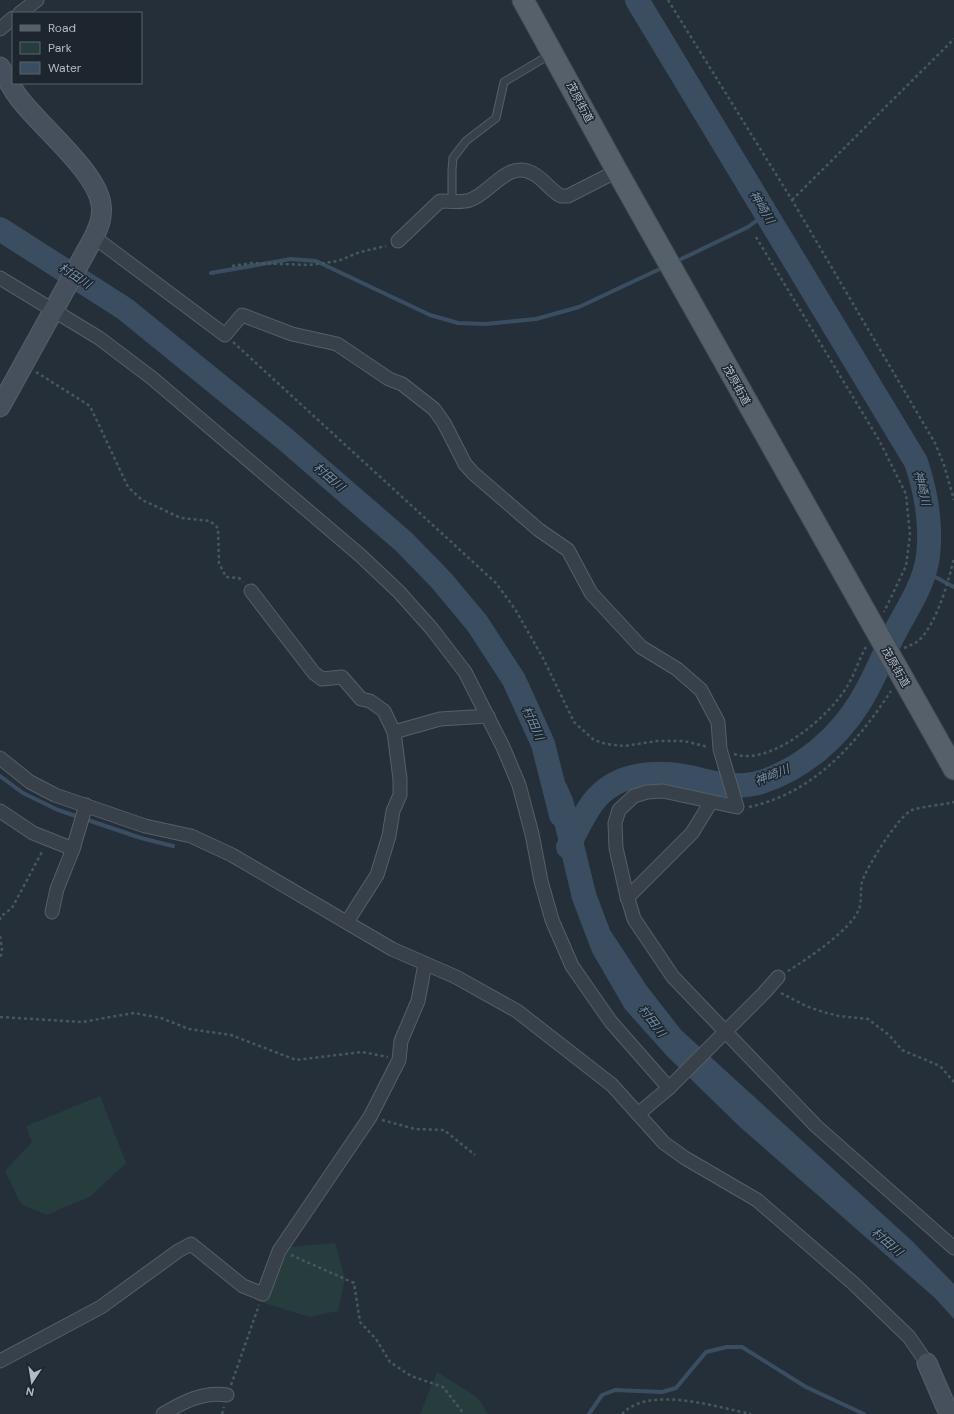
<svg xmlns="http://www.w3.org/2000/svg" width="954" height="1414" font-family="'DM Sans','Noto Sans JP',sans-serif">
<rect width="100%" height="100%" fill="#242f3a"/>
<g fill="#273c3c">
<polygon points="100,1096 126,1163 91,1196 47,1215 21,1204 5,1171 32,1142 26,1126"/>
<polygon points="335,1243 345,1279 338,1311 309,1317 255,1300 277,1248"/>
<polygon points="437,1372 477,1397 488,1414 420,1414"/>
</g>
<polygon fill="#3b4e61" points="566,783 573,799 596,893 610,930 646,985 681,1030 912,1241 954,1284 954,1319 935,1298 740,1127 667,1056 625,1009 592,952 572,899 545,784"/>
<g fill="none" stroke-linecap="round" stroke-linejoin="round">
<g stroke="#3b4e61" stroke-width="4">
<polyline points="675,262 748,227 767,213"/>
<polyline points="211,273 291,259 316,261 430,315 458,323 486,324 536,319 579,307 664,267"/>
<polyline points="924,571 954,587"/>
<polyline points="0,776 23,793 58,810 141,838 173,846"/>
<polyline points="589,1414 602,1395 615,1390 662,1392 676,1388 706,1352 727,1347 742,1347 806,1387 864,1414"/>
</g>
<g stroke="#3b4e61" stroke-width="24">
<polyline points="0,229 125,309 285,439 404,542 441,580 477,623 514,680 543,744 561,815"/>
<path d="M 568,847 C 576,832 583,815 594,801 C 618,771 659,770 694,778 C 715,784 739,789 761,782 C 802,769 838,738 860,702 C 874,680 883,655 895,632 C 908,607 924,585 928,556 C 932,523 926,492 916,462 L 637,0"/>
</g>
<defs>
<polyline id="lane" points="452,201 452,170 453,158 466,141 496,118 504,82 551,54"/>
<g id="street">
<polyline points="20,13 37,0"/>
<polyline points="0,29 13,18"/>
<polyline points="94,237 225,335 242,315 292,334 337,344 389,379 402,384 434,409 444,423 465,464 473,473 539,530 568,550 591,593 641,647 677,669 701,690 718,722 720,749 737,807 663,791 647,792 634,796 619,810 615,823 616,848 626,892 634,919 673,977 816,1126 954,1248"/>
<path d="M 398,241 L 440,201 C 449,201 462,203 470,200 C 491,193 507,160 532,173 C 543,178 550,190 561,196 L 568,196 L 617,171"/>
<polyline points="0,278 99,338 152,378 361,556 399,592 432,629 465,672 503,747 519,785 532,834 541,881 552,920 572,966 611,1022 669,1088"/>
<polyline points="251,591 314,673 322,679 342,677 361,699 370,701 384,711 394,732 400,779 400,795 393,811 389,836 377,875 347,922"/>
<polyline points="394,732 440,719 488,716"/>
<polyline points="0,758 30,782 55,795 145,826 191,836 232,855 392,949 456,977 517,1011 612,1085 664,1143 685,1158 757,1200 853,1283 909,1337 927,1363"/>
<polyline points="0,811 33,833 73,849 86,805"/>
<polyline points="627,898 692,833 711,802"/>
<polyline points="52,912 57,889 73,849"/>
<polyline points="638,1114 669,1088 764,993 778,977"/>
<polyline points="0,1361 101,1307 178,1251 191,1244 243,1286 263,1294 279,1251 370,1117 399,1060 401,1041 418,1001 425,964"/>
<path d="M 163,1414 C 183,1402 203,1391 227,1395"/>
</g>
<g id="secondary">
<path d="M 0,67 C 6,77 12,89 19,98 C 40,126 96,171 101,204 C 103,217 99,226 94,237 L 0,407"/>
<polyline points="927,1363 949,1414"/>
</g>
<polyline id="primary" points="523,0 617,171 954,769"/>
</defs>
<use href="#lane" stroke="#565f68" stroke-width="9"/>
<use href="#street" stroke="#565f68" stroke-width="15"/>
<use href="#secondary" stroke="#565f68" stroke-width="21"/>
<use href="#primary" stroke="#414a53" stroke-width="23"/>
<g stroke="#46595a" stroke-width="2.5" stroke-dasharray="3 3" stroke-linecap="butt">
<polyline points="668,0 792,200 935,443 944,465 954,500"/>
<polyline points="792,200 954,39"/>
<polyline points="756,237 879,440 906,494 910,535 906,566 884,612"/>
<polyline points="232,266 252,263 310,265 338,261 360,252 386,246"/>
<polyline points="233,342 496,583 515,609 543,658 574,722 594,740 606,744 624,746 657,741 684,741 708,747"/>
<polyline points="36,372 90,406 128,487 142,500 181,518 210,521 218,528 219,563 226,577 239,578 243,582"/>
<path d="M 904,648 C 909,646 914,644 918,641 C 936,626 949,580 954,558"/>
<path d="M 734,754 C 771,767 831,715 848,685 C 855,673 859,659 866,647"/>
<path d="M 749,807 C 814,793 856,744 891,691"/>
<polyline points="0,920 0,917 12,908 43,850"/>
<polyline points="0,936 2,949 0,960"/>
<path d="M 788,971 C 807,959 851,930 859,909 C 862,901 860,890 862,882 C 866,868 899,815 912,810 C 925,806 941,805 954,802"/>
<polyline points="781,993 806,1006 823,1012 839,1016 868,1019 889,1035 902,1050 940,1066 954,1082"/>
<polyline points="0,1017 82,1022 134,1013 161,1018 189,1029 231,1035 296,1060 362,1052 388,1057"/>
<polyline points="382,1120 415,1129 444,1130 475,1155"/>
<polyline points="291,1255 354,1283 360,1322 376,1339 390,1362 411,1376 443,1387 464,1414"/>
<polyline points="231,1385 259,1305"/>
<polyline points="222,1414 224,1407"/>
<path d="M 622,1414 C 649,1385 716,1407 751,1414"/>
</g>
<use href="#lane" stroke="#38414a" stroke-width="7"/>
<use href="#street" stroke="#38414a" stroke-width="13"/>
<use href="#secondary" stroke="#46505d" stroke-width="19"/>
<use href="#primary" stroke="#56606a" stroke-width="21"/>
</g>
<g text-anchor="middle" stroke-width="3" stroke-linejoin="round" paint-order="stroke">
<g font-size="11" fill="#b3bcc6" stroke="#1d262f">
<text transform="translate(580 102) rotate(62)" y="4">茂原街道</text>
<text transform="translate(737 385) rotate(61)" y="4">茂原街道</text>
<text transform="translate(896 667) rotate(60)" y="4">茂原街道</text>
</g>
<g font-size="12" font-style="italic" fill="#768fa7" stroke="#1d262f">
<text transform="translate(762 207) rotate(59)" y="4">神崎川</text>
<text transform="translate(75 276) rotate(33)" y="4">村田川</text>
<text transform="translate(329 477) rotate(41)" y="4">村田川</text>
<text transform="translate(922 488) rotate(76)" y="4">神崎川</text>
<text transform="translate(533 723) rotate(66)" y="4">村田川</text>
<text transform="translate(772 775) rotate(-22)" y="4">神崎川</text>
<text transform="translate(652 1021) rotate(53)" y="4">村田川</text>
<text transform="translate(887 1242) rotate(41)" y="4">村田川</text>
</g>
</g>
<rect x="12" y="12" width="130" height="72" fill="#1d262f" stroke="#59626b"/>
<rect x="20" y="25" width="20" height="6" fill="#56606a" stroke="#59626b"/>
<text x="48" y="32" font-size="12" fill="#b3bcc6">Road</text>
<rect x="20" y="42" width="20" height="12" fill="#273c3c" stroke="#59626b"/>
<text x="48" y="52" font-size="12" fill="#b3bcc6">Park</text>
<rect x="20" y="62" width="20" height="12" fill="#3b4e61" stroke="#59626b"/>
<text x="48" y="72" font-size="12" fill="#b3bcc6">Water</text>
<g transform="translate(32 1382) rotate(192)" stroke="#1d262f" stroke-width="3" paint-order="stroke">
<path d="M0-3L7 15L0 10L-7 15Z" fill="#b3bcc6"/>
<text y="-6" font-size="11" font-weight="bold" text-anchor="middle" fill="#b3bcc6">N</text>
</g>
</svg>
